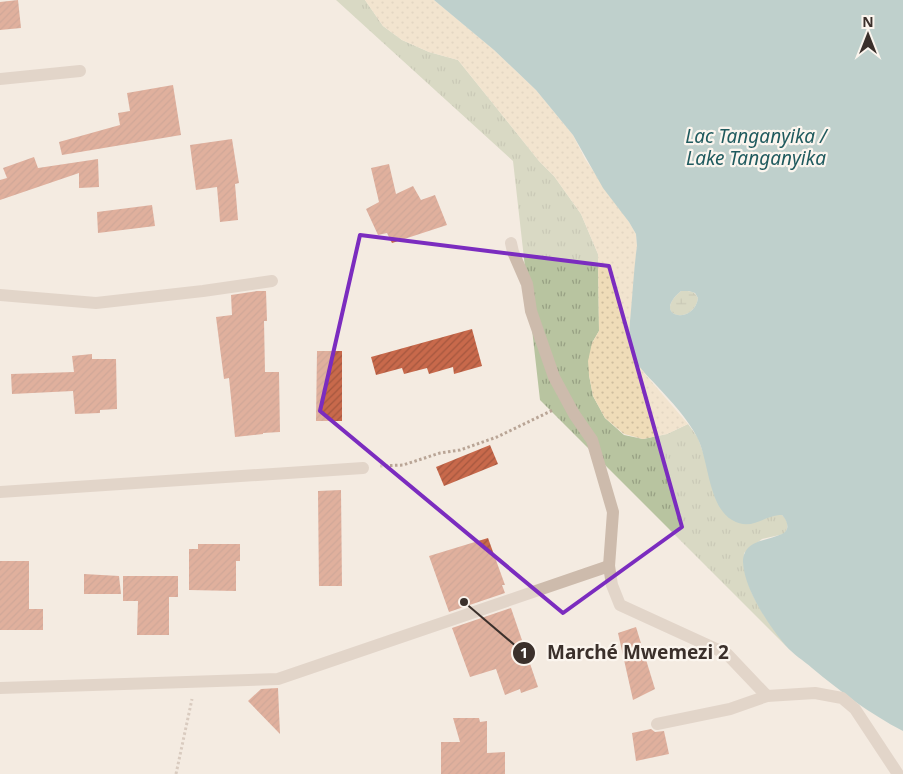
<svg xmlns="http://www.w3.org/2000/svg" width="903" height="774" font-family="'Noto Sans',sans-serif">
<defs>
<pattern id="grass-tufts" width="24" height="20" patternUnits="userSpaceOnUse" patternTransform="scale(1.25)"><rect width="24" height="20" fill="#b8c4a0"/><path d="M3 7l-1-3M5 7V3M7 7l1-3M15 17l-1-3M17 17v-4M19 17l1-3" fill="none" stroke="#97a083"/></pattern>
<pattern id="wetland-marsh" width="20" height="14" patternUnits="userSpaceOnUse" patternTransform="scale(1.25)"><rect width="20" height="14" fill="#b8c4a0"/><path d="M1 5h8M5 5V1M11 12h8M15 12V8" fill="none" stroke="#97a083"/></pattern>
<pattern id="sand-dots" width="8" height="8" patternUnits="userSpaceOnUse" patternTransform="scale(1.25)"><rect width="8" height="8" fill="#efdcb8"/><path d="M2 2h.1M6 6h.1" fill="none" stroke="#cebd9e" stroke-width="1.8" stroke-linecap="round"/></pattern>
<pattern id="building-hatch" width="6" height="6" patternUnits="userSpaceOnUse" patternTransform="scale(1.25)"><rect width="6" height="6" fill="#c8694b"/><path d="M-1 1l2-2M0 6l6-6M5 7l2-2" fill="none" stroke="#a4573f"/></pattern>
</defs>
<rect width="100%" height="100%" fill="#f4ebe1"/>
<path fill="url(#grass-tufts)" d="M 336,0 L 365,0 L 383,26 L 402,40 L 429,52 L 458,60 L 539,161 L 554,176 L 581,214 L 598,254 L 599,331 L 592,343 L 589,375 L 593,396 L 605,418 L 624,435 L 643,439 L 667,434 L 688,424 L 698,438 L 705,458 L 776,515 L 782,515 C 787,519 789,525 786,531 L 784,534 L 762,539 L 744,553 C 742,590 766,618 787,647 L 540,400 L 513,161 Z"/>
<path fill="url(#wetland-marsh)" d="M 681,291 C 689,291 694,290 698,298 C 694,326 650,317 681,291 Z"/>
<polygon fill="url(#sand-dots)" points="365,0 434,0 494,50 536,90 573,135 585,159 629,222 636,234 637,246 630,324 631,348 644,373 688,424 667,434 643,439 624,434 605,418 593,396 589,375 588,361 592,343 599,331 598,254 581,214 554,176 539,161 458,60 429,52 402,40 383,26"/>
<path fill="#7fb0b2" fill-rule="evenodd" d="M 434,0 L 903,0 L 903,731 C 870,714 841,692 812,668 C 804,661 793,654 786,646 C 769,626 744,589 743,562 C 743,540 767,541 782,534 C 791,530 787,520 782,515 C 763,515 752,532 732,520 C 708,506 709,460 697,437 C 687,418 671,401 657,386 C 647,375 634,364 631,349 C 628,337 630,322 631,310 C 633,289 634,267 637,246 L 636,234 L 629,222 L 603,188 L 573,135 L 536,90 L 494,50 ZM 681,291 L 689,291 L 695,293 L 698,298 C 694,326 650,317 681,291 Z"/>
<g fill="url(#building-hatch)">
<polygon points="18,0 21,28 0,30 0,2"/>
<polygon points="173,85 181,135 62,155 59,142 120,125 118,113 130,111 127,93"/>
<polygon points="232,139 239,183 235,184 238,220 220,222 217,187 196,190 190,145"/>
<polygon points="34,157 38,168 98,159 99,187 79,188 79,173 0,200 0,180 7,178 3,168"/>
<polygon points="389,164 396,194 413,186 421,200 435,195 447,225 392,243 387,233 378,235 366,209 379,202 371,168"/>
<polygon points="152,205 155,226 98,233 97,212"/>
<polygon points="257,291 266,291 267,321 264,321 265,372 279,372 280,432 263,433 263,434 235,437 229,378 224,379 216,317 232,315 231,295"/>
<polygon points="472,329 482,366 454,374 453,367 429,374 427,368 404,374 402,368 376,375 371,357"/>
<polygon points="317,351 342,351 342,421 316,421"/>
<polygon points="92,354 92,359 116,359 117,409 100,410 100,413 75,414 73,391 12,394 11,374 74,372 72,356"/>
<polygon points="490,445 498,464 444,486 436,467"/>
<polygon points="341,490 342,586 319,586 318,491"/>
<polygon points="488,538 505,585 502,585 505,593 449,612 429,556"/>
<polygon points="198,544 240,544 240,561 236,561 236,591 189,590 189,549 198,549"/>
<polygon points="0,561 29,561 29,609 43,609 43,630 0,630"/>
<polygon points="84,574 119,576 121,594 84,594"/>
<polygon points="123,576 178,576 178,597 169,597 169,635 137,635 138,601 123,601"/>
<polygon points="511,608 538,687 521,693 520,689 505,695 496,669 470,677 452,628"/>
<polygon points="636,627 655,689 633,700 618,633"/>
<polygon points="278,688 280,734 248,701 261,689"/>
<polygon points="453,718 479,718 480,722 487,721 487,753 505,752 505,774 441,774 441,742 460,742"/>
<polygon points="651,729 655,732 664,731 669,754 636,761 632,733"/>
</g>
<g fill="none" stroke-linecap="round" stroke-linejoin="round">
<g stroke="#b9a596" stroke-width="3" stroke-dasharray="2.5 2.5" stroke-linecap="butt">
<polyline points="380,466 403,465 440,453 460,450 497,437 553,410"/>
<polyline points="176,774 192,699"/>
</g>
<g stroke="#cdbbac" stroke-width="12">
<polyline points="0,79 80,71"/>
<polyline points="511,243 513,252 527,284 531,311 554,377 574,414 592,440 613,512 609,566 612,585 620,605 727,654 767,696"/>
<polyline points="0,295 96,303 203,291 272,281"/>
<polyline points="0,492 363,468"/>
<polyline points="0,688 278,679 609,566"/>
<polyline points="657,724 730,709 767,696 815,693 842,698 855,709 898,774"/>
</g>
</g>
<path d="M0 0H903V774H0ZM 360,235 L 609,266 L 682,527 L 563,613 L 320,411 Z" fill="#f4ebe1" fill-opacity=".55" fill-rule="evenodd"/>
<path fill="none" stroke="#7b2cbf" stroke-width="4" stroke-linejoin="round" d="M 360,235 L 609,266 L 682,527 L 563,613 L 320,411 Z"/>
<g text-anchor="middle" stroke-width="4.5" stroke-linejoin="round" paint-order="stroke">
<g font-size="19" font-style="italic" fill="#1f5a5e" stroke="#fbf5ee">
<text x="756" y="143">Lac Tanganyika /<tspan x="756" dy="22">Lake Tanganyika</tspan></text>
</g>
</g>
<path fill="none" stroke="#3b302b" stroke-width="2" d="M464 602L524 653"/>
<g fill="#3b302b" stroke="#fbf5ee" stroke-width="2">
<circle cx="464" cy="602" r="5"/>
<circle cx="524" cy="653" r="12"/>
</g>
<g font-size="15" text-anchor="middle" font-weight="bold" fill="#fff">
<text x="524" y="658">1</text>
</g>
<g font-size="19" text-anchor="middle" font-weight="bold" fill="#3b302b" stroke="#fbf5ee" stroke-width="4.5" stroke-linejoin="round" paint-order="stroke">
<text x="638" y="659">Marché Mwemezi 2</text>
</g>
<g transform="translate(868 35)" stroke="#fbf5ee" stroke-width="4" paint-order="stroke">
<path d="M0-4L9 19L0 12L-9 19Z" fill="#3b302b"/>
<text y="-8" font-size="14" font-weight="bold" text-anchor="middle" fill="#3b302b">N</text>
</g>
</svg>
